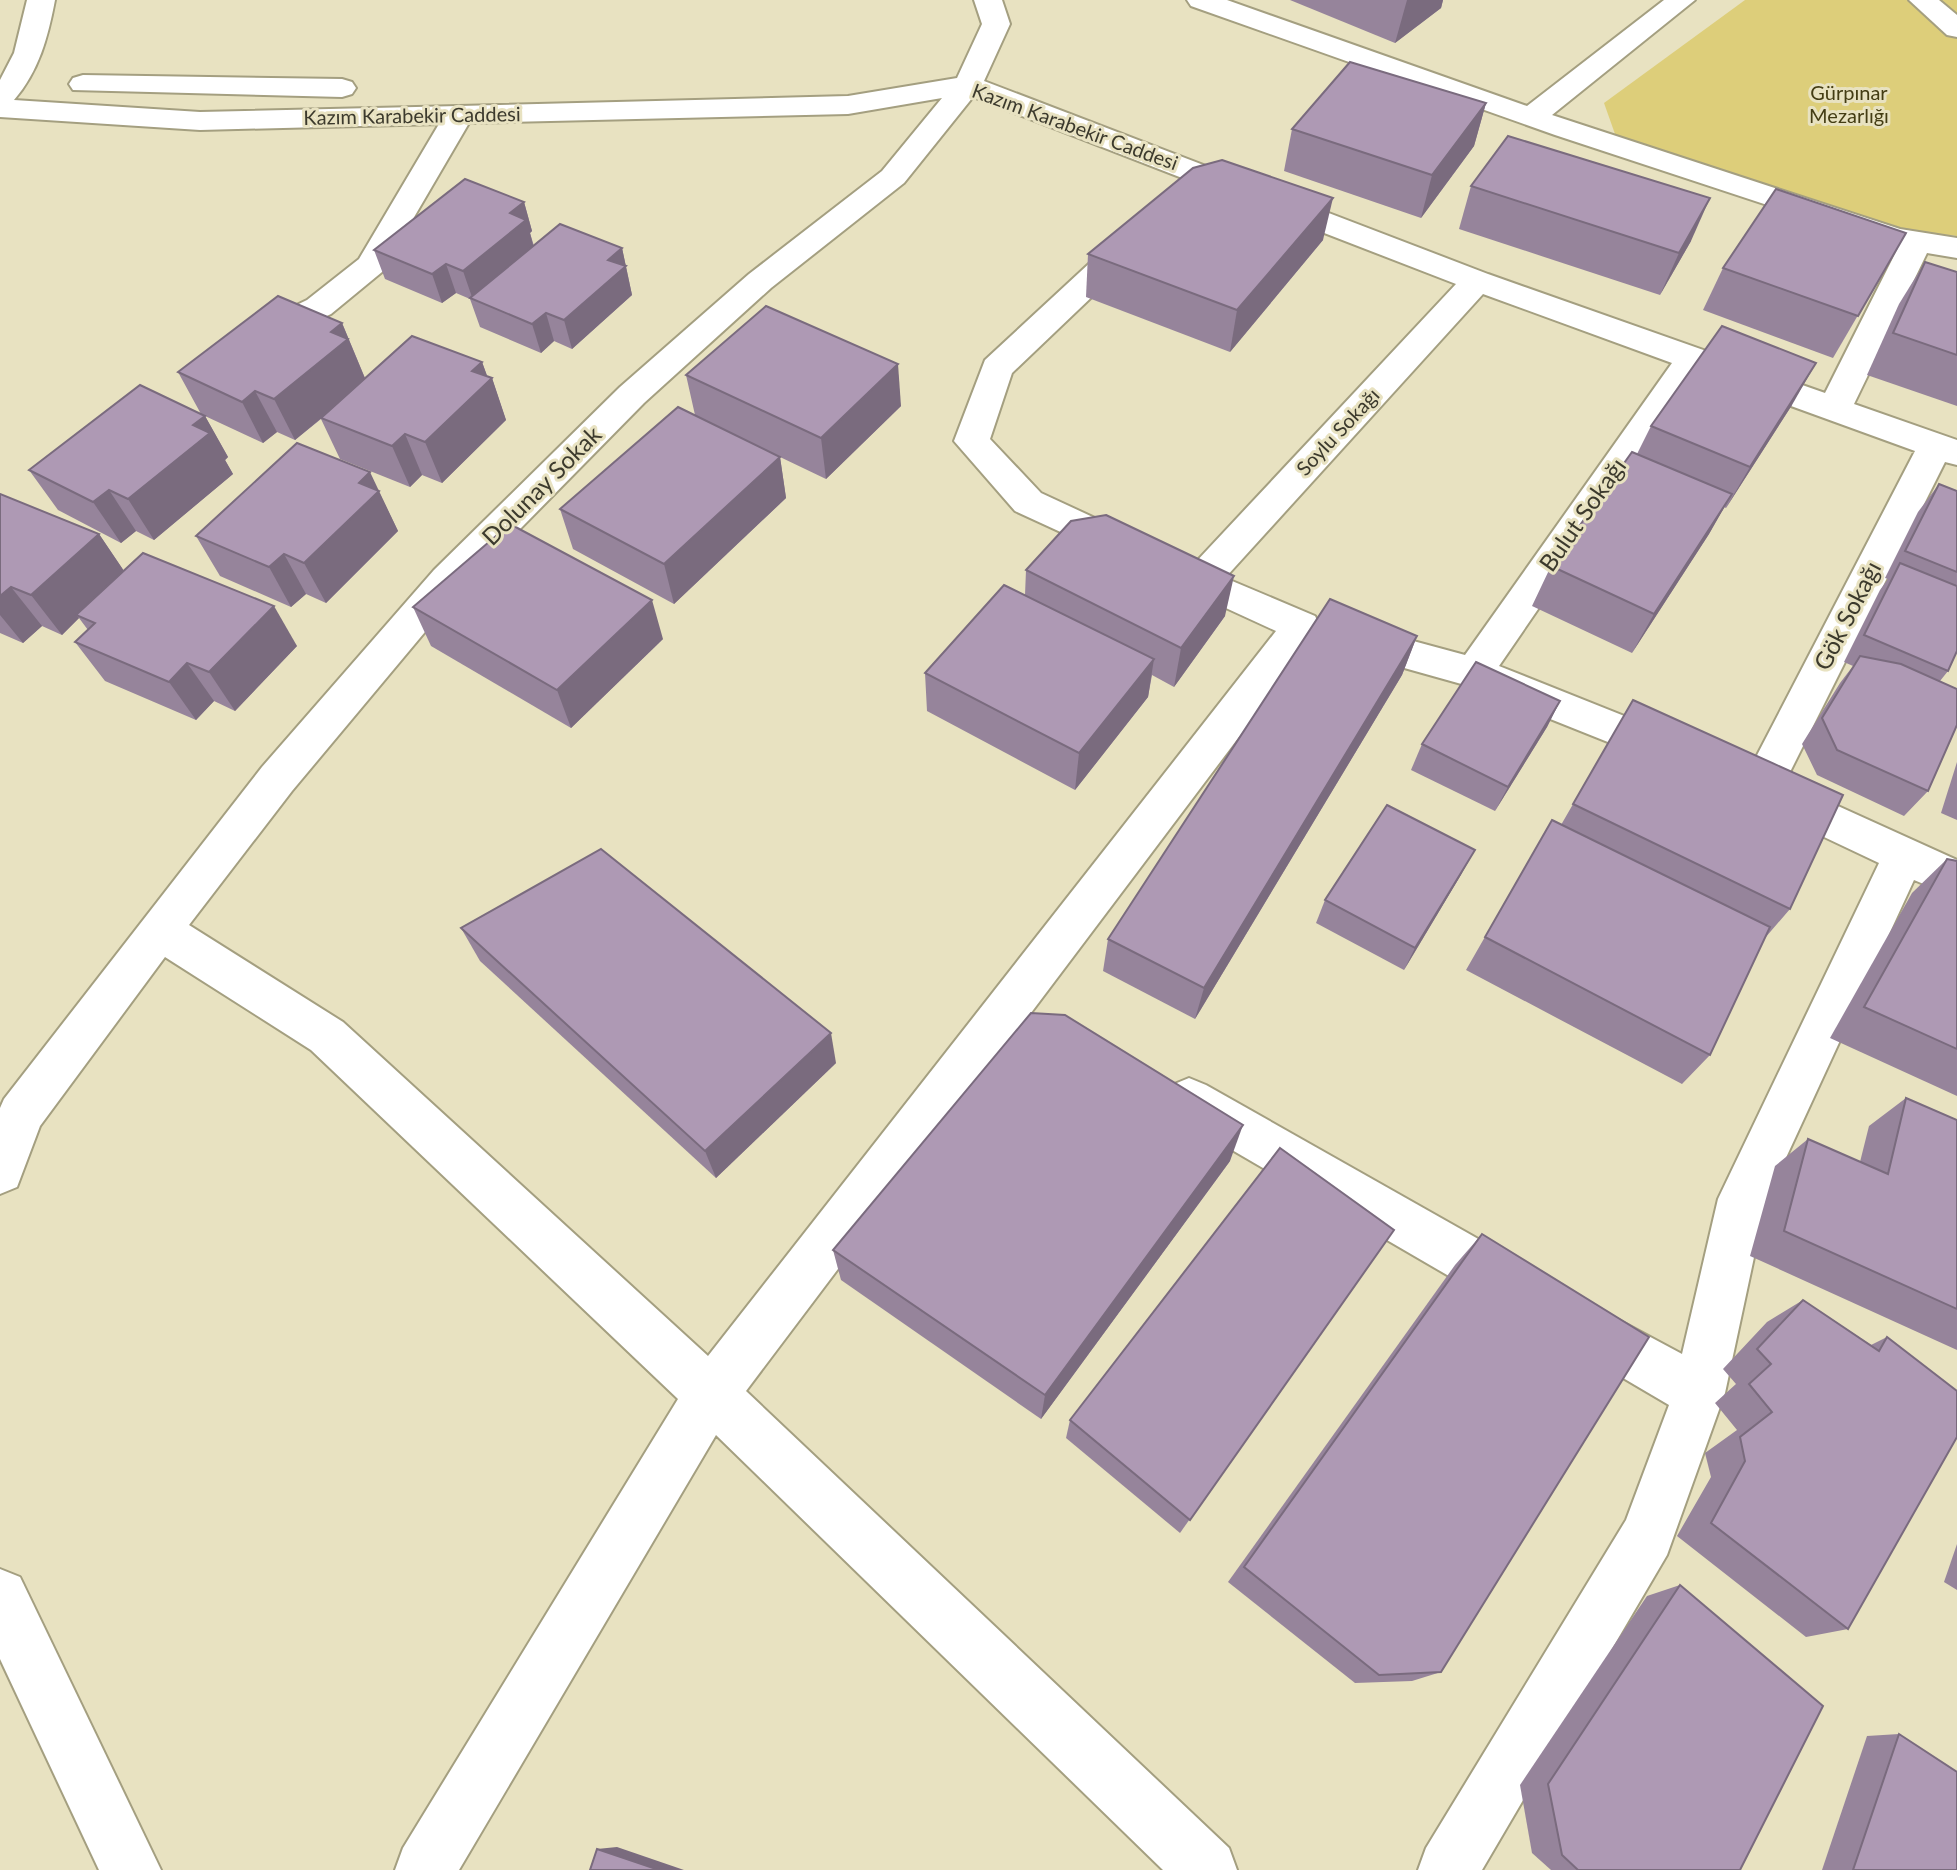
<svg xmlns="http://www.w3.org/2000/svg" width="1957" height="1870" font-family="Lato,sans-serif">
<rect width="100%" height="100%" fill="#e8e2c1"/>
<polygon fill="#ddce7a" points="1745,0 1957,0 1957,236 1900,230 1668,155 1615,134 1604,103"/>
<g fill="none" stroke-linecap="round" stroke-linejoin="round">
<defs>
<g id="minor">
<path d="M 27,0 L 55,0 C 48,37 39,71 14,100 L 200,112 L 459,106 L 848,96 L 957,78 L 982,24 L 974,0 L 1002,0 L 1010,24 L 984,81 L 1488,274 L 1825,393 L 1898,248 L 1555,135 L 1191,6 L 1187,0 L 1227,0 L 1527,106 L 1664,0 L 1695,0 L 1552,115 L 1900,229 L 1957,238 L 1957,258 L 1927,253 L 1854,404 L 1957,440 L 1957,465 L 1945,462 L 1785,782 L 1957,860 L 1957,898 L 1914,880 L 1766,1201 L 1725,1393 L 1667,1555 L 1482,1870 L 1418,1870 L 1426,1848 L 1626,1520 L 1669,1405 L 1567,1345 L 1559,1327 L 1567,1309 L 1585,1302 L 1682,1354 L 1718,1199 L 1879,863 L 1746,800 L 1740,788 L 1915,451 L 1700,373 L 1499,666 L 1687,741 L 1693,752 L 1687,763 L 1673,768 L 1465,685 L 1340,650 L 1335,640 L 1340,630 L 1354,625 L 1465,655 L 1672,363 L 1483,294 L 1225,578 L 1315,616 L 1320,626 L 1315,636 L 746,1391 L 1229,1848 L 1237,1870 L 1163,1870 L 716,1435 L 459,1870 L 395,1870 L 403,1848 L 678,1399 L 311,1050 L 165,957 L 40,1126 L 17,1187 L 0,1194 L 0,1108 L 4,1099 L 262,767 L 434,570 L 620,387 L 749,274 L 882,171 L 942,98 L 848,114 L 469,123 L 382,272 L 331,314 L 259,348 L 247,345 L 242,337 L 247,329 L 307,300 L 359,259 L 439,124 L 200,130 L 0,117 L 0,80 L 14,53 ZM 973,97 L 1456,284 L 1194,564 L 1041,493 L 990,439 L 1012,373 L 1142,249 L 1147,242 L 1142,235 L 1131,232 L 1120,235 L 985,360 L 954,441 L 1015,511 L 1276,631 L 708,1356 L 343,1022 L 189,925 L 292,791 L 460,590 L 644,403 L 771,288 L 904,183 Z"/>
<polygon points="1909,0 1939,0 1957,15 1957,37 1947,35"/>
<polygon points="83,75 342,79 352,82 356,88 352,94 342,97 73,90 69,84 73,78"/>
<polygon points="1189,1078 1206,1085 1533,1270 1540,1287 1533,1304 1515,1312 1497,1304 1172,1115 1166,1100 1172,1085"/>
<polygon points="0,1569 20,1577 161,1870 99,1870 0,1659"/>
</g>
</defs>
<use href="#minor" stroke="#a49f80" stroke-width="4"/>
<use href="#minor" fill="#fff" fill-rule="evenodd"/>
</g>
<g fill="#96849b">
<polygon points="1290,0 1443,0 1441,8 1395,43"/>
<polygon points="1486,103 1474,146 1421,218 1284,171 1292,129"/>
<polygon points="1471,186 1691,241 1660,295 1459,229"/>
<polygon points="524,202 532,231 530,233 534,246 622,248 632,295 572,349 554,341 541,353 480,327 470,299 456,293 442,303 385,279 374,250"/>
<polygon points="1906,233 1833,358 1703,310 1723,268"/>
<polygon points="1323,240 1230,352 1086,297 1088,254"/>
<polygon points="1925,262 1957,272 1957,406 1867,375 1899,304"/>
<polygon points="342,323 365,378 482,362 487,376 492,378 506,420 442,483 422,475 410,487 340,459 321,419 295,440 277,432 263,443 205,416 228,457 225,460 233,474 154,540 136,531 121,543 58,510 29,470 201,414 178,372"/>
<polygon points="686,375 901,406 826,479 780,457 786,498 674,604 573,549 560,509 695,415"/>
<polygon points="1792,405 1726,508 1724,507 1709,534 1632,653 1532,606 1551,566 1637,454 1651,426"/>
<polygon points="1939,484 1957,491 1957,651 1948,671 1940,681 1928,791 1904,816 1817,775 1802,744 1840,683 1853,666 1844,662 1880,590 1888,579 1885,578 1918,512"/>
<polygon points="378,490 398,531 326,603 306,594 291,607 220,576 196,536"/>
<polygon points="0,494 99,534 124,571 297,646 235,711 214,701 196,720 105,681 75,642 88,630 79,618 62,635 42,626 23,643 0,633"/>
<polygon points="1026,570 1225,616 1174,687 1152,675 1148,697 1075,790 927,711 925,673 1025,595"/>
<polygon points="413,607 663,639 571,728 431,646"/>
<polygon points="1417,636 1402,675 1195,1019 1103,971 1108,939"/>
<polygon points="1633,700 1790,909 1765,938 1710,1055 1682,1084 1466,970 1552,820 1561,825"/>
<polygon points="1560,701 1547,727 1495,811 1411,770 1422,744"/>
<polygon points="1957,762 1957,820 1941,813"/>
<polygon points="1947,859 1957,860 1957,1096 1830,1038 1912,893"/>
<polygon points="1462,873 1404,970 1316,923 1325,900"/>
<polygon points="461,928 836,1063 716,1178 480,961"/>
<polygon points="1906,1098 1957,1120 1957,1350 1750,1256 1775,1166 1808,1139 1860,1162 1869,1126"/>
<polygon points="1230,1161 1041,1419 841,1280 833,1250"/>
<polygon points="1394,1230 1180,1533 1066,1438 1070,1420"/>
<polygon points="1482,1234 1441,1672 1412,1681 1355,1683 1228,1582 1455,1265"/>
<polygon points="1803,1300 1871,1345 1887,1337 1848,1629 1806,1637 1677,1536 1711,1477 1705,1453 1737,1430 1715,1403 1736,1384 1723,1369 1767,1322"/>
<polygon points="1957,1544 1957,1590 1944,1582"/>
<polygon points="1680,1585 1740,1870 1551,1870 1532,1853 1520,1785 1647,1596"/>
<polygon points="1899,1734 1957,1870 1822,1870 1867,1736"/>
</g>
<g fill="#7a6b7e">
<polygon points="1407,0 1443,0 1441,8 1395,43"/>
<polygon points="1486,103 1474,146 1421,218 1432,175"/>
<polygon points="1333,198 1323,240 1230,352 1237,310"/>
<polygon points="1710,198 1691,241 1660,295 1679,253"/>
<polygon points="524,202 532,231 530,233 534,249 473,300 463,271 510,213"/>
<polygon points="622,248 632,295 572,349 564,320 608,260"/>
<polygon points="446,264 456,293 442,303 432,274"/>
<polygon points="546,313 554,341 541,353 532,324"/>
<polygon points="342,323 366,381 295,440 274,399 331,332"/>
<polygon points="482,362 489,381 492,378 506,420 442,483 425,442 472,371"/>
<polygon points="1816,363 1792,405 1726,508 1750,467"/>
<polygon points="898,364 901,406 826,479 821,438"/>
<polygon points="255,391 277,432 263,443 242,402"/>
<polygon points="205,416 228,457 225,460 233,474 154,540 128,499 193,425"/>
<polygon points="405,434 422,475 410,487 392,446"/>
<polygon points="780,457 786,498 674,604 664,564"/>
<polygon points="370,472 398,531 326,603 304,563 359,483"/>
<polygon points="109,490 136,531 121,543 93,502"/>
<polygon points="1732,494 1709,534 1632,653 1654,614"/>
<polygon points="99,534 126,574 76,615 79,618 62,635 31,595"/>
<polygon points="284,554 306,594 291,607 269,567"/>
<polygon points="1234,576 1225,616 1174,687 1181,648"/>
<polygon points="11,587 42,626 23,643 0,615 0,596"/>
<polygon points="652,600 663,639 571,728 557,690"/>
<polygon points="274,606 297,646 235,711 209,672"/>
<polygon points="1417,636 1402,675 1195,1019 1204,988"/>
<polygon points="1154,659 1148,697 1075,790 1079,753"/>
<polygon points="187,663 214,701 196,720 169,682"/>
<polygon points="1560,701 1547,727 1495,811 1508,787"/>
<polygon points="1475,850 1462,873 1404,970 1415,948"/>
<polygon points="831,1033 836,1063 716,1178 705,1151"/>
<polygon points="1243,1125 1230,1161 1041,1419 1045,1395"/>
<polygon points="617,1847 684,1870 659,1870 597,1849"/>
</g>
<g fill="#ae99b4" stroke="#7a6b7e" stroke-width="2">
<polygon points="1350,62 1486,103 1432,175 1292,129"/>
<polygon points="1508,136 1710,198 1679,253 1471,186"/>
<polygon points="1222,160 1333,198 1237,310 1088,254 1193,168"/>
<polygon points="465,179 524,202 510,213 526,220 463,271 446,264 432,274 374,250"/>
<polygon points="1776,189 1906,233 1858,316 1723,268"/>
<polygon points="560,224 622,248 608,260 626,266 564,320 546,313 532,324 470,298"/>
<polygon points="1925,262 1957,272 1957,355 1893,333"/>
<polygon points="278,296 342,323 331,332 348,339 274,399 255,391 242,402 178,372"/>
<polygon points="766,306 898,364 821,438 686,375"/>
<polygon points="1722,326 1816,363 1750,467 1651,426"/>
<polygon points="412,336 482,362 472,371 492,378 425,442 405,434 392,446 321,418"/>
<polygon points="140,385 205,416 193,425 210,433 128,499 109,490 93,502 29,470"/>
<polygon points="678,407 780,457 664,564 560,509"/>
<polygon points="297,443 370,472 359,483 379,491 304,563 284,554 269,567 196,536"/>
<polygon points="1632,452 1732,494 1654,614 1551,566"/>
<polygon points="1939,484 1957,491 1957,572 1905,551"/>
<polygon points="0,494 99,534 31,595 11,587 0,596"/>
<polygon points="1106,515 1234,576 1181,648 1026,570 1071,521"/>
<polygon points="510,524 652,600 557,690 413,607"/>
<polygon points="143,553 274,606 209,672 187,663 169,682 75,642 95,623 76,615"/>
<polygon points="1900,563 1957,586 1957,651 1948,671 1864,635"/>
<polygon points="1004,585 1154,659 1079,753 925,673"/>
<polygon points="1330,599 1417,636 1204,988 1108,939"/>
<polygon points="1860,656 1901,664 1957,689 1957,725 1928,791 1837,750 1822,718"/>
<polygon points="1476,662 1560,701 1508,787 1422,744"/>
<polygon points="1633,700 1843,795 1790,909 1573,804"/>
<polygon points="1387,805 1475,850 1415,948 1325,900"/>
<polygon points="1552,820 1770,927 1710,1055 1485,937"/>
<polygon points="601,849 831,1033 705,1151 461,928"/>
<polygon points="1947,859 1957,861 1957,1049 1864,1007"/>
<polygon points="1031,1013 1065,1015 1243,1125 1045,1395 833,1250"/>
<polygon points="1906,1098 1957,1120 1957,1309 1784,1231 1808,1139 1888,1174"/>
<polygon points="1280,1148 1394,1230 1190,1520 1070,1420"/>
<polygon points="1482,1234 1649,1337 1441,1672 1379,1675 1244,1567"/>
<polygon points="1803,1300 1879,1351 1887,1337 1957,1391 1957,1437 1848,1629 1711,1523 1745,1461 1740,1437 1772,1412 1749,1384 1771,1364 1757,1349"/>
<polygon points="1680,1585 1823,1706 1740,1870 1578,1870 1562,1855 1548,1784"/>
<polygon points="1899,1734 1957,1772 1957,1870 1853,1870"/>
<polygon points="597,1849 659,1870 590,1870"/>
</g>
<g text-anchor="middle" stroke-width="6" stroke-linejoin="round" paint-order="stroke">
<g font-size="20" fill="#443d14" stroke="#e8e2c1">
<text x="1849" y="100">Gürpınar<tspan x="1849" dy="23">Mezarlığı</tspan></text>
</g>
<g font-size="20" fill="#3c3a2d" stroke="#e8e2c1">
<text transform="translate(412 116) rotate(-1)" y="7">Kazım Karabekir Caddesi</text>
<text transform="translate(1075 127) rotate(20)" y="7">Kazım Karabekir Caddesi</text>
<text transform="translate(1338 432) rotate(-47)" y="7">Soylu Sokağı</text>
</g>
<g font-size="24" fill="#3c3a2d" stroke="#e8e2c1">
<text transform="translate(542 486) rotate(-45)" y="8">Dolunay Sokak</text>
<text transform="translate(1583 515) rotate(-55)" y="8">Bulut Sokağı</text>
<text transform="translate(1848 616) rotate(-63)" y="8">Gök Sokağı</text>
</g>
</g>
</svg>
